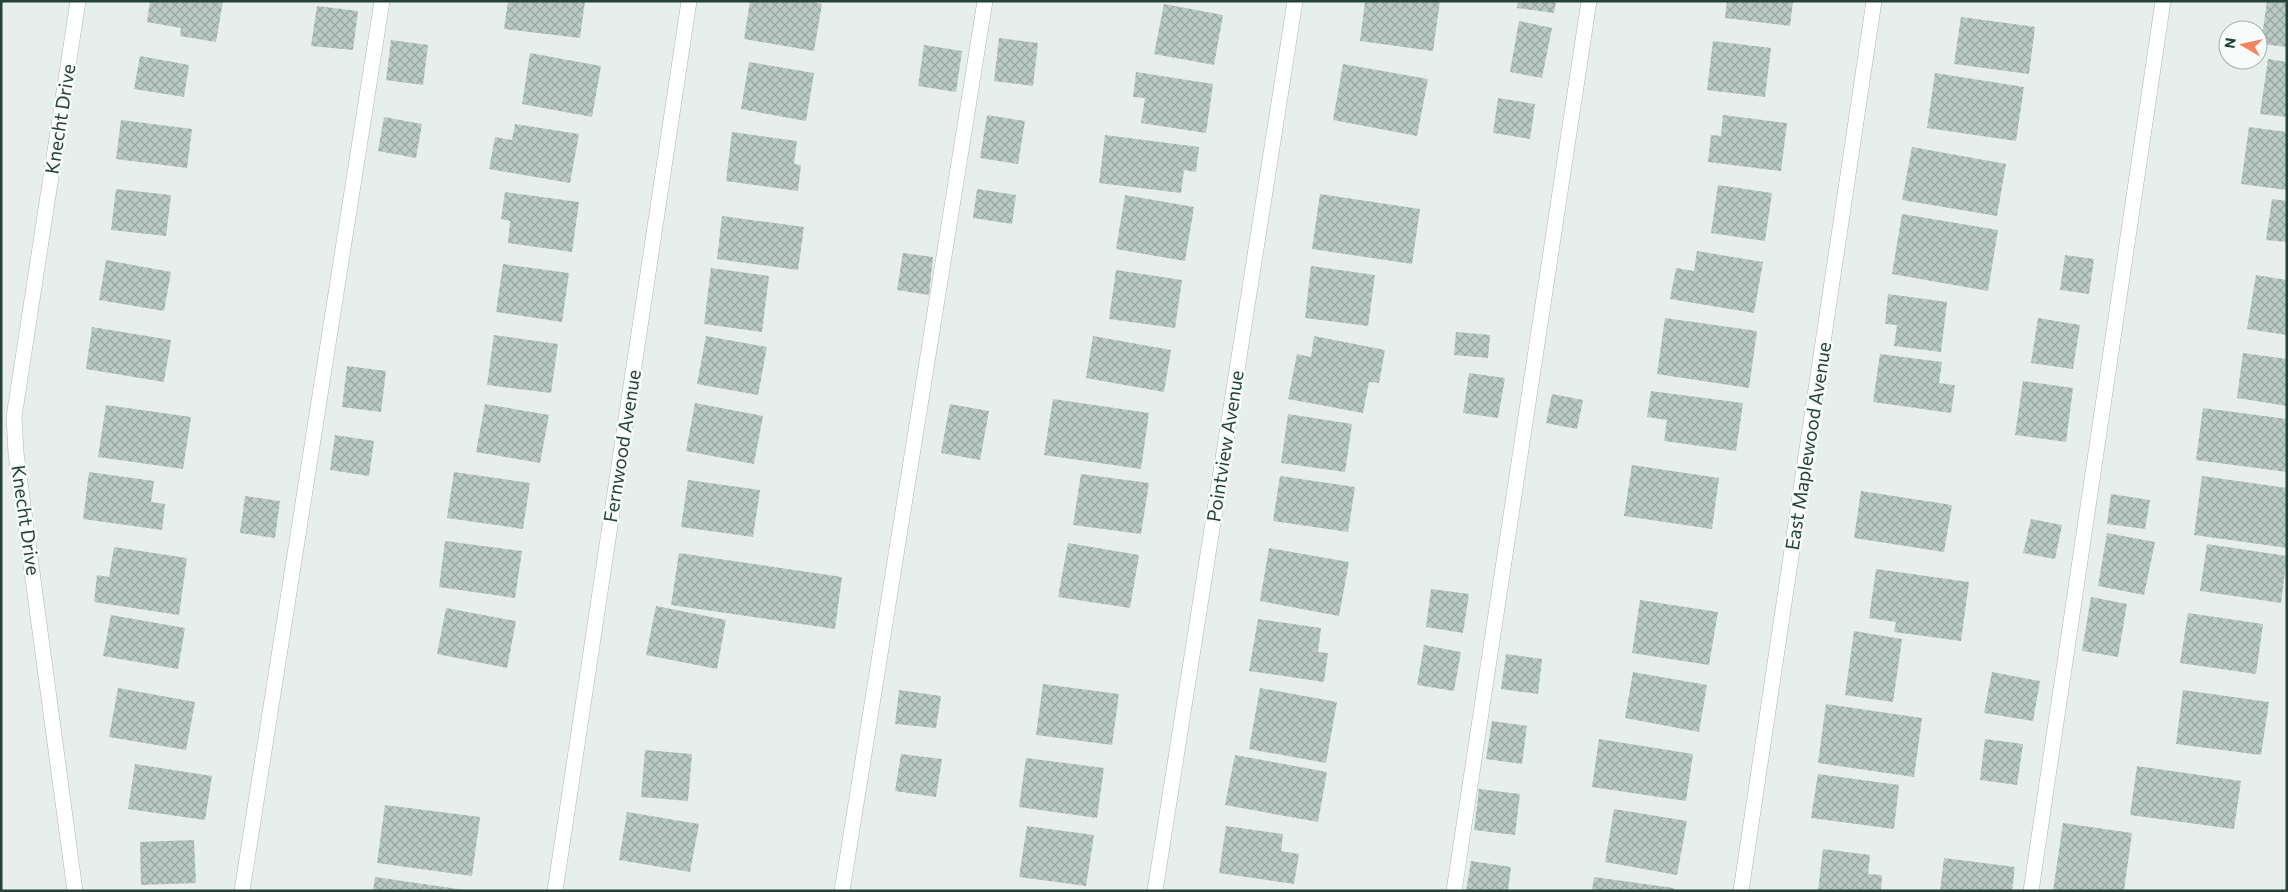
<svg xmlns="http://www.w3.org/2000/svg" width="2288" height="892" font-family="Commissioner,sans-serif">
<defs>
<pattern id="building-cross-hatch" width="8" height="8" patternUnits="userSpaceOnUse" patternTransform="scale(1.25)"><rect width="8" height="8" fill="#bbcac4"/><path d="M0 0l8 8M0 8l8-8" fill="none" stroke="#98a6a0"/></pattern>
</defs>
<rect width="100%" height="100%" fill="#e6efeb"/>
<g fill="url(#building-cross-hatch)">
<polygon points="150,1 223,1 216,42 180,36 181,28 147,22"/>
<polygon points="508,1 585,1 580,38 504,29"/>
<polygon points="750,1 808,1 822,4 814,51 744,39"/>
<polygon points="1365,1 1440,1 1433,51 1360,41"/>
<polygon points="1518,1 1556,1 1554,13 1517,8"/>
<polygon points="1727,1 1793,1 1790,26 1725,18"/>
<polygon points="2267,1 2287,1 2287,47 2261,44"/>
<polygon points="1164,4 1223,15 1214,65 1154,54"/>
<polygon points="317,6 358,11 353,50 311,46"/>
<polygon points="1961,17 2035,27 2029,74 1954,64"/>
<polygon points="1519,21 1552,28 1542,78 1510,72"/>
<polygon points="999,38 1038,43 1033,86 994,81"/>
<polygon points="391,40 428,45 423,85 386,80"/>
<polygon points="1713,41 1771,48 1765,97 1707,90"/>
<polygon points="924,45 962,51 956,92 918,86"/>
<polygon points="530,53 601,66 592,117 522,104"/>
<polygon points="140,56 189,65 184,97 134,89"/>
<polygon points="2268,59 2287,62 2287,117 2260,114"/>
<polygon points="749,62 814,73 806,121 741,109"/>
<polygon points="1343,64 1428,79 1417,136 1333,120"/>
<polygon points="1136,72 1213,84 1206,133 1141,123 1145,98 1133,97"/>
<polygon points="1935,73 2024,87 2016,141 1927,128"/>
<polygon points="1498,98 1535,104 1530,139 1493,133"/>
<polygon points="987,115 1025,121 1018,164 980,158"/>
<polygon points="1723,115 1787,123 1781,171 1708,162 1711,135 1721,136"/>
<polygon points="384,117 422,124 416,158 378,151"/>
<polygon points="121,120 192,129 187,168 116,159"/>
<polygon points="515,124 579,134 570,183 489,169 495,137 512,140"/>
<polygon points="2249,127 2287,132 2287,190 2241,184"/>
<polygon points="732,132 797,141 794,164 801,165 798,191 726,181"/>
<polygon points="1105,135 1199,147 1196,172 1184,170 1181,193 1099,183"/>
<polygon points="1912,147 2006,164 1997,216 1902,200"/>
<polygon points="1718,185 1772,193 1765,241 1711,233"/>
<polygon points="116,189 171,195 166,236 111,230"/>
<polygon points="977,189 1016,195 1012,224 973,218"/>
<polygon points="505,192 579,202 572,252 508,243 510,221 501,219"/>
<polygon points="1320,194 1420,209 1412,264 1312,249"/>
<polygon points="1125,195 1194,207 1185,261 1116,249"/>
<polygon points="2272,199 2287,201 2287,242 2266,240"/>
<polygon points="1902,214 1998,230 1988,291 1892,274"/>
<polygon points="722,216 804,227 798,270 717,259"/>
<polygon points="1697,251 1763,262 1754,313 1670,299 1676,268 1694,271"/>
<polygon points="903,253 933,257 929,295 897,290"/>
<polygon points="2065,255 2094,259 2089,294 2060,290"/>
<polygon points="106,260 171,272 164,311 99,300"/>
<polygon points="503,264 569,273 562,322 496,312"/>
<polygon points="1311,266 1375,275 1368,326 1305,318"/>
<polygon points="711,268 769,276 762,332 704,324"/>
<polygon points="1116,270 1182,280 1175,328 1109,319"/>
<polygon points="2256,275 2287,280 2287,335 2247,329"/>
<polygon points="1888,294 1947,302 1941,352 1894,346 1897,325 1885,324"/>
<polygon points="1665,318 1757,331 1749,388 1657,374"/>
<polygon points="2038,318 2080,325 2073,369 2031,363"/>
<polygon points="92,327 171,340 164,382 86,369"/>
<polygon points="1456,332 1490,335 1488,358 1454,355"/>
<polygon points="494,335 558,344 551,393 487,385"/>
<polygon points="706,336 767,347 758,395 697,384"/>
<polygon points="1093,336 1171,350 1164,392 1086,378"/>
<polygon points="1314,336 1385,350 1379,383 1369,382 1363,413 1288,399 1297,354 1311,357"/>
<polygon points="2243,353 2287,359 2287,406 2237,398"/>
<polygon points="1880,354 1942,362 1939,383 1955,385 1951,413 1873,402"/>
<polygon points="347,366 386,371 381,412 342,407"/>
<polygon points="1469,373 1505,378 1498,418 1463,413"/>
<polygon points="2023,381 2073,388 2066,442 2015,435"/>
<polygon points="1651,391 1743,403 1736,451 1664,441 1667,420 1647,417"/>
<polygon points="1552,394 1583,400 1577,429 1546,423"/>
<polygon points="1053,399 1149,413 1141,469 1044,455"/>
<polygon points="695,403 763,416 754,464 686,451"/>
<polygon points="485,404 549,415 540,463 476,452"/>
<polygon points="950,404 989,411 980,460 941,453"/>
<polygon points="106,405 191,417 183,469 98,457"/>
<polygon points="2203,408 2287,419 2287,472 2196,460"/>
<polygon points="1288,414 1352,424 1345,472 1281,463"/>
<polygon points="335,435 374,441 369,476 330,470"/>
<polygon points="1632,465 1719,478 1712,529 1624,516"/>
<polygon points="89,472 154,481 151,502 165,504 162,530 83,519"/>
<polygon points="454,472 530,483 523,529 447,518"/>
<polygon points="1081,474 1149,483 1141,534 1073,525"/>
<polygon points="1280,476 1355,487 1348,532 1273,521"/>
<polygon points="2202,476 2287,488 2287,548 2194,535"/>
<polygon points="688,480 760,490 753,537 681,527"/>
<polygon points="1861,491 1952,505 1944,552 1854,538"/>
<polygon points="2111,494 2150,500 2145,529 2107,524"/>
<polygon points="245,496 280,501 275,538 240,533"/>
<polygon points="2031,519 2062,525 2055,559 2023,553"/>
<polygon points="2107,533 2155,542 2144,595 2098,586"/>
<polygon points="445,541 522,551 515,598 439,587"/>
<polygon points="1068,543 1139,555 1130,608 1058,597"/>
<polygon points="2207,544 2287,556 2281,603 2200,591"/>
<polygon points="114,547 187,558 179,615 94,602 97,575 109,577"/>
<polygon points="1269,548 1349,562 1339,616 1260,601"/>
<polygon points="679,553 842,577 835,629 671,605"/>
<polygon points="1876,569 1969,582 1961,641 1894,632 1896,622 1869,618"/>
<polygon points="1431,589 1469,594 1463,633 1426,627"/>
<polygon points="2091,597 2127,604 2118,657 2082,651"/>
<polygon points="1640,600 1718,612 1709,665 1632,653"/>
<polygon points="656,606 726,620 717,669 646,655"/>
<polygon points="446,608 516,621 507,668 437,654"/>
<polygon points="2188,613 2263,624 2256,674 2180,663"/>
<polygon points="111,615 185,628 178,669 103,656"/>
<polygon points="1258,619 1321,628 1318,652 1328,653 1324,682 1249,671"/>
<polygon points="1854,631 1902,639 1893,702 1845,695"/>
<polygon points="1424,645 1461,652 1454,691 1417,685"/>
<polygon points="1506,654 1542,659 1538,694 1501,689"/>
<polygon points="1633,672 1707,685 1699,732 1625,718"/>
<polygon points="1992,672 2040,681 2033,721 1984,713"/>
<polygon points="1043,684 1119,694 1112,745 1036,735"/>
<polygon points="118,688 195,702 186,750 109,737"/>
<polygon points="1260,688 1337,702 1326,763 1249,749"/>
<polygon points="899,690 941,696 936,728 895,724"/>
<polygon points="2183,690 2269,702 2261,755 2176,744"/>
<polygon points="1826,704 1922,718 1914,777 1818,763"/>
<polygon points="1492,721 1527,726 1522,764 1486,759"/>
<polygon points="1599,739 1693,754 1686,801 1592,787"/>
<polygon points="1985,739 2023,744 2017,785 1980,780"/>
<polygon points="645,750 692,754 688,801 641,797"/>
<polygon points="901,754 942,759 936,797 895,791"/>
<polygon points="1235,755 1327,772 1318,822 1225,805"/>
<polygon points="1026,758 1104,768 1097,818 1019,807"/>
<polygon points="135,764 212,776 205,820 128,809"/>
<polygon points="2137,766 2241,781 2234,829 2130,815"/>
<polygon points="1818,774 1899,785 1894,829 1811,818"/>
<polygon points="1479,789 1520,794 1515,835 1474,830"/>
<polygon points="385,805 480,817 472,876 377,863"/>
<polygon points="1614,809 1687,821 1677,875 1605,862"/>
<polygon points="627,812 699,824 690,872 619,860"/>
<polygon points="2063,823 2132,833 2124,891 2053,891"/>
<polygon points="1027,826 1094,835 1086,886 1019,877"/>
<polygon points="1226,826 1283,834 1281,851 1299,854 1294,884 1219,873"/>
<polygon points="194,840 196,883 141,885 140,842"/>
<polygon points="1823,849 1870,855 1868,874 1882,875 1881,891 1818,891"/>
<polygon points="1944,858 2015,867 2012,891 1940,891"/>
<polygon points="1471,861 1511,867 1508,891 1466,891"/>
<polygon points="375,877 465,890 465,891 373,891"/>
<polygon points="1594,877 1674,888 1674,891 1592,891"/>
</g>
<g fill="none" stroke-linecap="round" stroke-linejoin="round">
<defs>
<g id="lane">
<polyline points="242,891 382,1"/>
<polyline points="842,891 985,1"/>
<polyline points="1454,891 1589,1"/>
<polyline points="2031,891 2163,1"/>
</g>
<g id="street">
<polyline points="75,891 16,453 14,417 78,1"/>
<polyline points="555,891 689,1"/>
<polyline points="1155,891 1295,1"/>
<polyline points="1741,891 1874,1"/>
</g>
</defs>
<use href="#lane" stroke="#a8b8b2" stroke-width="16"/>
<use href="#street" stroke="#a8b8b2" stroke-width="16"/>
<use href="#lane" stroke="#fff" stroke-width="15"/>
<use href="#street" stroke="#fff" stroke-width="15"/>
</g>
<g text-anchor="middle" stroke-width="5" stroke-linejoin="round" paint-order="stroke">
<g font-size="19" fill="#24423a" stroke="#f7fbf9">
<text transform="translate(60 119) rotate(-81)" y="7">Knecht Drive</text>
<text transform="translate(622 446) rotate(-81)" y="7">Fernwood Avenue</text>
<text transform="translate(1225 446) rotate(-81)" y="7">Pointview Avenue</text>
<text transform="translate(1808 446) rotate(-81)" y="7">East Maplewood Avenue</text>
<text transform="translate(26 520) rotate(82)" y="7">Knecht Drive</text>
</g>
</g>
<rect width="2288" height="892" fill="none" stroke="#24423a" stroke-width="5"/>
<g transform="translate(2243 45) rotate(279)"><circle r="24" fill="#f7fbf9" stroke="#a3b1ad"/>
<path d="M0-4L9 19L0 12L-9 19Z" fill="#f4845f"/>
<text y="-8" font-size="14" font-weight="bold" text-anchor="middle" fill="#24423a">N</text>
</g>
</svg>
